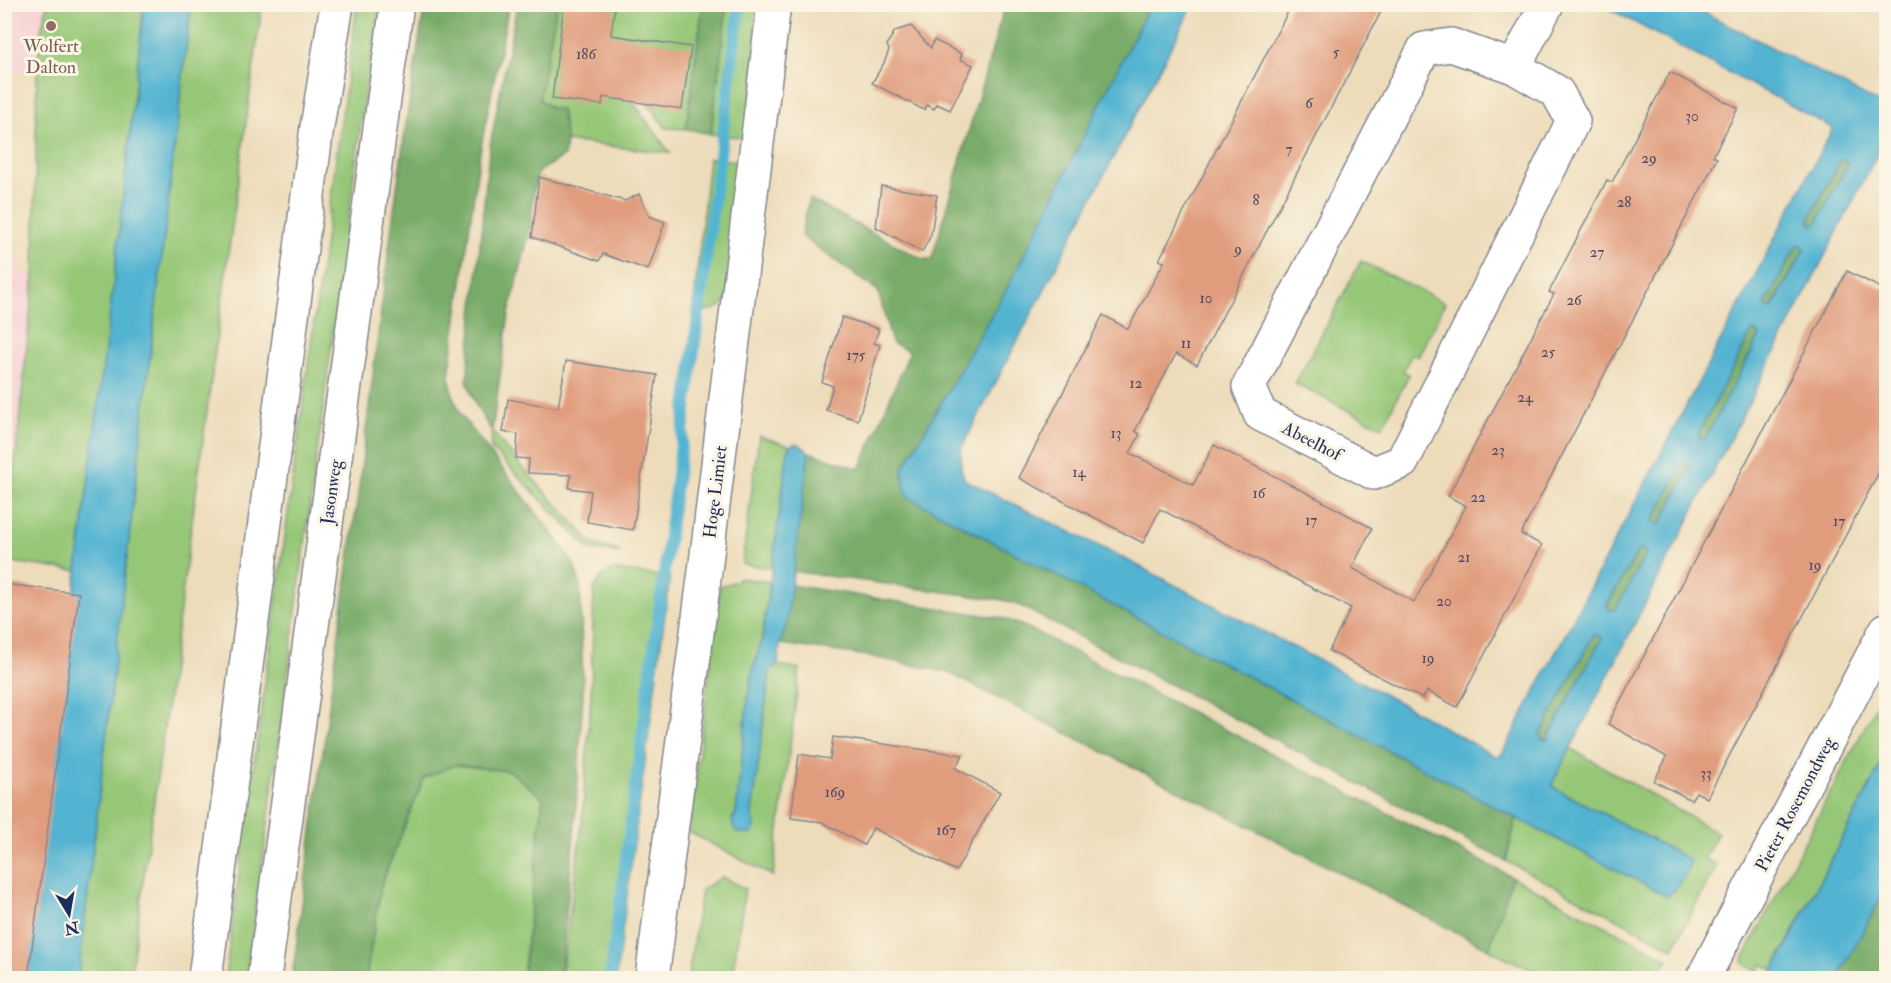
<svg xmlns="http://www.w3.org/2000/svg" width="1891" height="983" font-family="'IM FELL Double Pica',serif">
<rect width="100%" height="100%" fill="#fcf5e5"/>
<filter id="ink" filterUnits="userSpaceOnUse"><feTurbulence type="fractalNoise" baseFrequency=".0167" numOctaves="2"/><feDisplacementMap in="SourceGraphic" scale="12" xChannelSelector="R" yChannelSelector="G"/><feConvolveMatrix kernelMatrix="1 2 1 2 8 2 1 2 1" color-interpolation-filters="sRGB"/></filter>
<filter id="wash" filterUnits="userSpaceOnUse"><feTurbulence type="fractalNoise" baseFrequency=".008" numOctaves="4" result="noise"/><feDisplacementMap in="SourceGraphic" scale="24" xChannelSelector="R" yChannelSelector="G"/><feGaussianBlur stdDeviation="1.35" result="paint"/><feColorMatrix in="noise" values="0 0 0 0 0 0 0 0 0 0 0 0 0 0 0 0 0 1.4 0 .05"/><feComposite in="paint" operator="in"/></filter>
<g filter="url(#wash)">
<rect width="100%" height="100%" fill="#eddcba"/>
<g fill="#f7cfd3">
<polygon points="5,5 99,5 37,65 5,77"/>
<polygon points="4,263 34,275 5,561 4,561"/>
</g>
<g fill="#96c777" stroke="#587b6a" stroke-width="1.5">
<polygon points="47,5 144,5 114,280 77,571 5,561 34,275 37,65 41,31"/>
<polygon points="191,5 262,5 130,978 78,978"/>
<polygon points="357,5 381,5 364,100 247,978 225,978"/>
<polygon points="557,5 703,5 686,129 666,128 640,94 627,94 670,153 566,141 561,110 551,108 538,99"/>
<polygon points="727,5 765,5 747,138 711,134"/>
<path d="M 709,158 L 743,162 L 727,300 C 715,313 709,311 693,310 Z"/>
<polygon points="1361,261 1445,303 1418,357 1412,354 1403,371 1409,375 1382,427 1295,384"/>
<polygon points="492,431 522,467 592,543 620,552 590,550 491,448"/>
<polygon points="759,436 791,446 788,451 772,568 742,564"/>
<polygon points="613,570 670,577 616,978 561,978 582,823 591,696 594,588 602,576"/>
<polygon points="738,578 770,582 762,639 752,673 748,697 736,813 732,819 737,833 752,834 755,826 752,813 770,670 778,665 800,669 773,876 689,832 720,586 737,581"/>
<polygon points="1886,687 1886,755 1773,970 1762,964 1758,972 1744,964 1743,959"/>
<path d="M 1570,748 L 1718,833 L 1704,858 L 1717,865 L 1673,948 L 1506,861 L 1516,818 L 1667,895 C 1678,888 1688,874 1690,862 L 1687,858 L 1554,788 L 1552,784 Z"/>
<polygon points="455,765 510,771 543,798 523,978 366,978 381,885 424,777"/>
<polygon points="722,877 745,889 732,978 688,978 701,890"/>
<polygon points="1512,877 1668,959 1657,978 1548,978 1489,949"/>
</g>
<g fill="#78ac68" stroke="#4a6e63" stroke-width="1.5">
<path d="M 425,5 L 509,5 L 480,151 L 449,376 L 453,396 L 461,415 L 564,549 L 574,565 L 580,584 L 583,694 L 575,823 L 560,978 L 523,978 L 543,798 L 510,771 L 455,765 L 424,778 L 381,885 L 366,978 L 292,978 C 314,812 338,646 360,479 C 380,321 398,162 425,5 Z"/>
<path d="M 517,5 L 557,5 L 539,99 L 551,108 L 561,110 L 566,141 L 564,156 L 538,172 L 534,188 L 530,230 L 509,314 L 492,431 C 480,414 472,400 467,380 L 489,151 Z"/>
<polygon points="703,5 727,5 711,134 686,129"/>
<polygon points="1005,5 1150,5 1009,285 903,469 904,486 908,497 1516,818 1506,861 1021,606 1003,600 792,571 809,452 860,469 910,351 892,343 878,291 801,236 809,199 922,259 932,259"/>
<polygon points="1841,159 1848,164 1816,224 1811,225 1809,219"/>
<polygon points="1797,245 1802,245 1805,249 1771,308 1766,309 1765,305"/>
<polygon points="1752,331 1760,335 1705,439 1700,439 1698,434"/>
<polygon points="1684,462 1691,466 1660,526 1652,522"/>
<polygon points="1639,548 1645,550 1646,554 1616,609 1611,611 1607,605"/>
<polygon points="791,585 1002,618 1026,627 1512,877 1489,949 947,672 862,655 780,644 786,626"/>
<polygon points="1594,633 1603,638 1547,740 1542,739 1539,735"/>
<polygon points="1886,888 1886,978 1838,978"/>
</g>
<g fill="#52b4d1" stroke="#367298" stroke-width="1.5" fill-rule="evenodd">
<polygon points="144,5 191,5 78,978 25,978 114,280"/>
<path d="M 1150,5 L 1193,5 L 961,449 L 961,469 L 965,480 L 1127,560 L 1408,707 L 1496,757 L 1502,754 L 1833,128 L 1602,5 L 1690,5 L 1886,107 L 1886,155 L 1879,151 L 1552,784 L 1554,788 L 1687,858 L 1690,862 C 1688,874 1678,888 1667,896 L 1516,818 L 908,497 L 904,486 L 903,469 L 1009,285 ZM 1841,159 L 1848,164 L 1816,224 L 1812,225 L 1809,219 ZM 1797,245 L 1802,245 L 1805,249 L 1772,308 L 1767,308 L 1765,305 ZM 1752,331 L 1756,332 L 1760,336 L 1705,439 L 1700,439 L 1698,434 ZM 1684,463 L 1691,466 L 1660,525 L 1653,521 ZM 1639,549 L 1645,550 L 1646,554 L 1616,609 L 1611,611 L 1607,605 ZM 1594,634 L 1602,638 L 1547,740 L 1542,739 L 1540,735 Z"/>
<path d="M 793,444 L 799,444 L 809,452 L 786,626 L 780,644 L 778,665 L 770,670 L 752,813 L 755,826 L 752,834 L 737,833 C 731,825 731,821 736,813 L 748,697 L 752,673 L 762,639 L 788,451 Z"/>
<polygon points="1886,755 1886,888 1838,978 1770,978"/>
</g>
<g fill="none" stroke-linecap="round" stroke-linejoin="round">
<polyline stroke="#52b4d1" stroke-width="12" points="610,978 740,4"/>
</g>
<g id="blocks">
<g fill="#e09c7d">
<polygon points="564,4 615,4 611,35 691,47 682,109 603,97 602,105 552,99"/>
<polygon points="1292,4 1385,4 1197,365 1176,354 1135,431 1140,434 1130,453 1193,485 1214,445 1309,494 1372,528 1352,568 1414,602 1466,506 1448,496 1554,294 1549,292 1607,180 1612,182 1670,72 1738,108 1713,156 1717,158 1521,534 1542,545 1457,707 1427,691 1423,699 1329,651 1351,608 1160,509 1143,543 1019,478 1103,315 1128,329 1164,262 1159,260"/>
<polygon points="911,26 931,48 934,40 962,54 960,59 973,65 950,110 937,104 934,109 927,105 924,110 872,83 884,63 889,50 887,45 895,31"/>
<polygon points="539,177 625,201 639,194 649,216 665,222 648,270 603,254 599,261 532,237"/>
<polygon points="881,186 937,195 931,235 922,252 876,227"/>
<polygon points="1847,271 1887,291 1887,457 1707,798 1696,792 1691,800 1654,781 1667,757 1608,724"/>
<polygon points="842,317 879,329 874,343 880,345 858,420 826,410 833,386 822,382"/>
<polygon points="566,361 657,375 633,530 587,522 591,491 569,488 571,475 528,473 529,459 516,458 518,434 503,432 508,399 558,408"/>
<polygon points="4,584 79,593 28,978 4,978"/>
<polygon points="833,737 963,755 955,768 1000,792 956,871 873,828 864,845 822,822 791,818 799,754 830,759"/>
</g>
</g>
</g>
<g filter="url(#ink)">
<use href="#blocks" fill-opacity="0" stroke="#84868c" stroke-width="1.5"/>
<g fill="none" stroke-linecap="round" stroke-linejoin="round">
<defs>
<g id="minor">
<polygon points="1451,45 1514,67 1557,92 1573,121 1402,462 1374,473 1260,414 1249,386 1424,49"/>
<polyline points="1514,67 1547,4"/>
<polyline points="205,978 317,127 337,4"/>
<polyline points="264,978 397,4"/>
<polyline points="652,978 705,571 774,4"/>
<polyline points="1703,978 1886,630"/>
</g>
</defs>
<use href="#minor" stroke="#84868c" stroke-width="36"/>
<use href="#minor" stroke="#fff" stroke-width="33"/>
</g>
</g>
<circle fill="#8d6e63" stroke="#fcf5e5" stroke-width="2" cx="51" cy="26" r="6"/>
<g text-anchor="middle" stroke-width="6" stroke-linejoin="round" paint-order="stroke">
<g font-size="15" fill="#4c4a66">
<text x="1336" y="57">5</text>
<text x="586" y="59">186</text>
<text x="1309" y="108">6</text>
<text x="1692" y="121">30</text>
<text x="1289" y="154">7</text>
<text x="1649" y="163">29</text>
<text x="1256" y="205">8</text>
<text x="1624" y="207">28</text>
<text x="1238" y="254">9</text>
<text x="1597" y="257">27</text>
<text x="1206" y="303">10</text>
<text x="1574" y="305">26</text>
<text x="1186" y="348">11</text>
<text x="1548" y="357">25</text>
<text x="856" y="360">175</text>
<text x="1136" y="388">12</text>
<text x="1525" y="402">24</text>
<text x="1116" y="438">13</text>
<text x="1498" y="455">23</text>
<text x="1079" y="477">14</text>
<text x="1259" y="498">16</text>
<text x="1478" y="502">22</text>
<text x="1311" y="525">17</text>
<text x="1839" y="526">17</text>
<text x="1464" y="562">21</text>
<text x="1815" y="570">19</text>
<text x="1444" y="606">20</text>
<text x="1428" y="663">19</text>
<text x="1706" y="778">33</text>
<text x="835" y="797">169</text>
<text x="946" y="835">167</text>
</g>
<g font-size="18" fill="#785e54" stroke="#fcf5e5">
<text x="51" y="52">Wolfert<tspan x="51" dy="21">Dalton</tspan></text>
</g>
<g font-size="18" fill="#1b2f5e" stroke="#fcf5e5">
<text transform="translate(1312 441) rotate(27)" y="6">Abeelhof</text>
<text transform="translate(331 492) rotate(-82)" y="6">Jasonweg</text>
<text transform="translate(715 492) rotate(-83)" y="6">Hoge Limiet</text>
<text transform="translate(1795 804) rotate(-62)" y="6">Pieter Rosemondweg</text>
</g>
</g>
<rect width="1891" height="983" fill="none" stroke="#fcf5e5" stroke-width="24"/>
<g transform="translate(69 914) rotate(169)" stroke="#fcf5e5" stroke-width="4.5" paint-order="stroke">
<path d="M0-4.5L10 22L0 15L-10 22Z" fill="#1b2f5e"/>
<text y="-9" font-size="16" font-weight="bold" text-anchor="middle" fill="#1b2f5e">N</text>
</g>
</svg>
